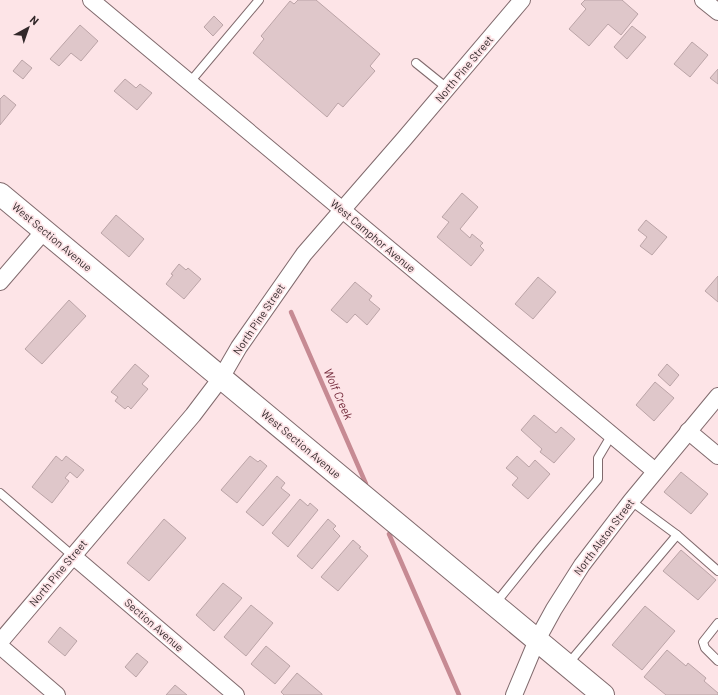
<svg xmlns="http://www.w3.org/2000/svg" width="718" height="695" font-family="Barlow,sans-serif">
<rect width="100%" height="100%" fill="#fde4e7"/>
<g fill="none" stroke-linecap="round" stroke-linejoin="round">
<g stroke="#c68a93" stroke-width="4.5">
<polyline points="291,312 366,484"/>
<polyline points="389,534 459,695"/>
</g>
</g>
<g fill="#dfc7ca" stroke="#bba4a7">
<polygon points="298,0 316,0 380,54 370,66 375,71 343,107 338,103 327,117 253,53 264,39 261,36 290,1 294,4"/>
<polygon points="585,0 622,0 638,14 621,35 608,24 589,46 569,29 586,9 581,4"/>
<polygon points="214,16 223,25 213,36 204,27"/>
<polygon points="80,25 98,41 81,61 71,53 59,66 50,59"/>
<polygon points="632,26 646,37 627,59 614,47"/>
<polygon points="692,42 708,55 690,77 674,64"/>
<polygon points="22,60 32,68 23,79 13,71"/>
<polygon points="718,69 718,84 710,78"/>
<polygon points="125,79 136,88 140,84 152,93 137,110 114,91"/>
<polygon points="4,95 16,105 0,125 0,99"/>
<polygon points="462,193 478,207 460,229 470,238 472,234 483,243 480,246 484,250 471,266 437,237 449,222 442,217"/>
<polygon points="116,215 144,239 129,257 101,233"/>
<polygon points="646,220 667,237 652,255 640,246 647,237 638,230"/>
<polygon points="179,264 186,270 188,268 201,279 184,299 166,284 173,275 171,274"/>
<polygon points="718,276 718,302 705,291"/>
<polygon points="538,277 556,292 533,319 515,304"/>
<polygon points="355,282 372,296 369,300 380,309 367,325 355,314 347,323 331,310"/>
<polygon points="69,300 86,316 42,364 25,349"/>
<polygon points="135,364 149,376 142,384 148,389 131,409 128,406 125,409 115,401 118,397 111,392"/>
<polygon points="667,364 679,375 670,386 658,375"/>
<polygon points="655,382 674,398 654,421 636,405"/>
<polygon points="534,415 556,433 561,427 575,439 554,463 540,452 542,449 521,430"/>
<polygon points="56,456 62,461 66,456 84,470 77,478 70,472 65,478 69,481 52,503 32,487"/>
<polygon points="250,456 258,462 260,460 267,466 237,503 221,490"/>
<polygon points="517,456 529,467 535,460 550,474 528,499 512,485 518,478 506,468"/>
<polygon points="681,472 708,494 691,514 664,492"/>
<polygon points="277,476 285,483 281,488 290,495 263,526 246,512"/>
<polygon points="300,499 308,506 310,503 318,510 288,547 272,533"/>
<polygon points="164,519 186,538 149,581 127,563"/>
<polygon points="328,519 336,526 333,529 340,536 312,569 297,556"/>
<polygon points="353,540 361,547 359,548 368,556 338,591 321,577"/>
<polygon points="681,550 716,580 698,600 663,571"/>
<polygon points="223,583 242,598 214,631 196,615"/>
<polygon points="251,605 273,623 246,656 224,637"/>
<polygon points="645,606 675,631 642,670 612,645"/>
<polygon points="60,627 77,641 65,656 48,642"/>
<polygon points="266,646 290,666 275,684 251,664"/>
<polygon points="667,650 686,666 688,663 706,678 704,681 718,693 718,695 666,695 644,677"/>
<polygon points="137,653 148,662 136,677 125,667"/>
<polygon points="297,673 322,694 322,695 284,695 281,692"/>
<polygon points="175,685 187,695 166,695"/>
</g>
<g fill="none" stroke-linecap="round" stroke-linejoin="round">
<defs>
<g id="lane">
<polyline points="416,63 447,88"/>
<polyline points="190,82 259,0"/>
<polyline points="0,493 73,556"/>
<polyline points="631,501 677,535 718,571"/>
<polyline points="495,604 540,548 598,479 598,458 611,436"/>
<polyline points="718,623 703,642 705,648 718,661"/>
<polyline points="568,664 677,535"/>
</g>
<g id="street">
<polyline points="91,0 655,471"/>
<polyline points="703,0 718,12"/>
<polyline points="0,282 44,231"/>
<polyline points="688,431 718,456"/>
<polyline points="73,556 236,695"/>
<polyline points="0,642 193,415 221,378 239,347 304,254 404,139 522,0"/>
<polyline points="0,646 57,695"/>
<polyline points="514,695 537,640 554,609 582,565 631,501 718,396"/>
</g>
<polyline id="secondary" points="0,194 603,695"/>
</defs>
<use href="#lane" stroke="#806a6d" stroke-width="10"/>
<use href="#street" stroke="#806a6d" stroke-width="18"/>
<use href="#secondary" stroke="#806a6d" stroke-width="24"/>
<use href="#lane" stroke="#fff" stroke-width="8"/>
<use href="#street" stroke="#fff" stroke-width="16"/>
<use href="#secondary" stroke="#fff" stroke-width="22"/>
</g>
<g text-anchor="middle" stroke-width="3.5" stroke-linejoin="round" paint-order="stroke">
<g font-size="11" fill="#32282a" stroke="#fde4e7">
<text transform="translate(464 69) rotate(-50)" y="4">North Pine Street</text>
<text transform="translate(373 236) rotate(40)" y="4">West Camphor Avenue</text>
<text transform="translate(52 237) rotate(40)" y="4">West Section Avenue</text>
<text transform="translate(259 319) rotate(-56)" y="4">North Pine Street</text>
<text transform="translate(301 444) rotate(40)" y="4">West Section Avenue</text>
<text transform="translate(604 537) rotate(-53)" y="4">North Alston Street</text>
<text transform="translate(58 573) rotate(-50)" y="4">North Pine Street</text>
<text transform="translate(154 625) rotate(41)" y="4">Section Avenue</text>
</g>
<g font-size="12" font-style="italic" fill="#73293a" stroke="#fde4e7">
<text transform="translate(338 394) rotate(66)" y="4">Wolf Creek</text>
</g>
</g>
<g transform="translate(28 28) rotate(40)" stroke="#fde4e7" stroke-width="3" paint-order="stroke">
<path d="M0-3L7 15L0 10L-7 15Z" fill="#32282a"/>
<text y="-6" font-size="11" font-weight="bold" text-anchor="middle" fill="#32282a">N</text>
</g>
</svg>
